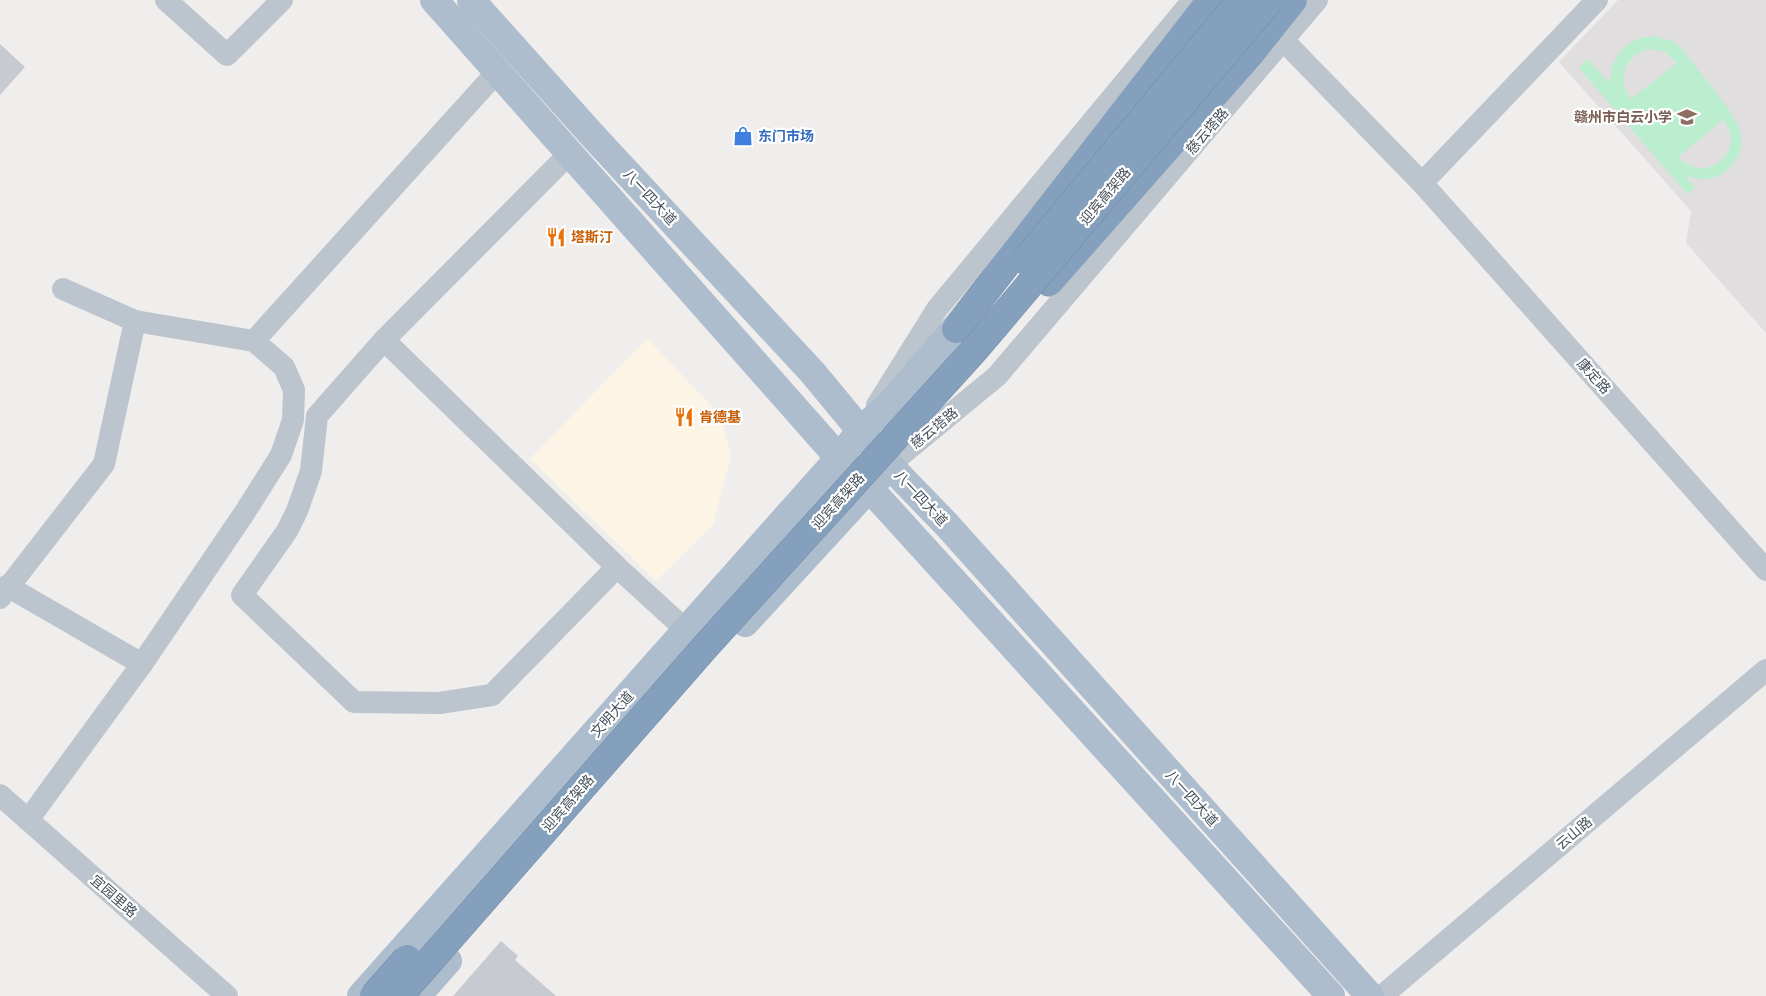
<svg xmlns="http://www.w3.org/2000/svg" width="1766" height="996" font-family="Rubik,'Noto Sans SC',sans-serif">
<rect width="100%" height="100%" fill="#f0eded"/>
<polygon fill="#fcf5e6" points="647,338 721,416 731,455 713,525 656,581 530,459"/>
<polygon fill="#e1dedf" points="1618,0 1766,0 1766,333 1686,243 1691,211 1559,62"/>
<path fill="#bbeecf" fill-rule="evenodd" d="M 1655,36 L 1674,42 L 1681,48 C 1692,61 1701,74 1712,87 C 1730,111 1759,142 1728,169 C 1716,181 1700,181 1685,176 L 1695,188 L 1687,194 L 1579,68 L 1587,59 L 1610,83 C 1611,55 1627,37 1655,36 ZM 1649,49 L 1665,52 L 1677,63 L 1631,99 C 1616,79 1625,55 1649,49 ZM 1723,120 C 1749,149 1707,187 1678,157 Z"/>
<g fill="#c7cad0">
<polygon points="0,44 25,67 0,95"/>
<polygon points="501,941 518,956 515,960 556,996 453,996"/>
</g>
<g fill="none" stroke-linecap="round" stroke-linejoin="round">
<defs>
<g id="highway">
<polyline points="1049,282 1251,53 1293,0"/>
<polyline points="956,329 1211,0"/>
</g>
</defs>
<use href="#highway" stroke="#708ba8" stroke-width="29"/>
<g stroke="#bcc5cd" stroke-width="22">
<polyline points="166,0 227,55 282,0"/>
<polyline points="1284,41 1422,183 1766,570"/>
<polyline points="569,154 384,340 317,416 311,471 297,511 287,531 242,595 354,702 439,703 492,695 617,567"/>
<polyline points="1422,183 1597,0"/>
<polyline points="384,340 617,567 687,631"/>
<polyline points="254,341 497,72"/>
<polyline points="877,405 937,309 1193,0"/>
<polyline points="889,465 997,376 1317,0"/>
<polyline points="7,586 142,664"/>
<polyline points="0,598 104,464 135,321"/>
<polyline points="0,795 227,996"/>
<polyline points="28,820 142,664 245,512 281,455 293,420 294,390 284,367 254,341 135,321 63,289"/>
<polyline points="1382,996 1766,670"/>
</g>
<g stroke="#adbdcd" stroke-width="28">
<polyline points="434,0 839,458 870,489 1331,996"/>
<polyline points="471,0 594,137 813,373 889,465 947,525 1370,996"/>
<polyline points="745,623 882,474"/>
<polyline points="361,996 839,458 861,430 890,404 971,310"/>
<polyline points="417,996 448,961"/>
</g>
<use href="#highway" stroke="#85a0bd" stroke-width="28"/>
<defs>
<g id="highway-bridge">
<polyline points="1025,261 1241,0"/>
<polyline points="374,996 407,959"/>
<polyline points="399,996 706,646 977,347 1270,0"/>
</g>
</defs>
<use href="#highway-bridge" stroke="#708ba8" stroke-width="29" stroke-linecap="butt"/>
<use href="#highway-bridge" stroke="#85a0bd" stroke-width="28"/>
</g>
<defs>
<symbol id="school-bare" viewBox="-9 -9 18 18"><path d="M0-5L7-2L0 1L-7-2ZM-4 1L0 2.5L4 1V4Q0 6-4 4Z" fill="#8d6e63" stroke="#fff" stroke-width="2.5" paint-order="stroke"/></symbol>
<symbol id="shop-bare" viewBox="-9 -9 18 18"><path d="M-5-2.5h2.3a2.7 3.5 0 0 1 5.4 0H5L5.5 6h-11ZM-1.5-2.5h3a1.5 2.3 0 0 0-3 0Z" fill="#3f7fe0" stroke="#fff" stroke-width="2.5" paint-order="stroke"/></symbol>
<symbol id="restaurant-bare" viewBox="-9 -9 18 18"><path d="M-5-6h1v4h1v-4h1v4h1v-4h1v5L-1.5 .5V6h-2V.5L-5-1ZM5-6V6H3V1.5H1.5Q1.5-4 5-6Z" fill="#e8710a" stroke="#fff" stroke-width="2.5" paint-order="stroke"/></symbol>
</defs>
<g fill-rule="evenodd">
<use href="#school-bare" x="1673" y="103" width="28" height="28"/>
<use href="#shop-bare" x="729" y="122" width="28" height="28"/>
<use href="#restaurant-bare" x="542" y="223" width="28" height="28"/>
<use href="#restaurant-bare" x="670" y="403" width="28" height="28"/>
</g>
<g text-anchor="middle" stroke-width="4.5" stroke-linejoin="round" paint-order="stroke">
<g font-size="14" font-weight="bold" fill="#785e54" stroke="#fff" text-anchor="end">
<text x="1672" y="122">赣州市白云小学</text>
</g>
<g font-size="14" fill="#46515b" stroke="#fff">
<text transform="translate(1207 131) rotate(-49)" y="5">慈云塔路</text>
<text transform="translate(1105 196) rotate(-50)" y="5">迎宾高架路</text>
<text transform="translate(650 197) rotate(47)" y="5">八一四大道</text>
<text transform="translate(1594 376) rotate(48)" y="5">康定路</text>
<text transform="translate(934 428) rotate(-39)" y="5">慈云塔路</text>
<text transform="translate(921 498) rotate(47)" y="5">八一四大道</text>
<text transform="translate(838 501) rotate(-48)" y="5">迎宾高架路</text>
<text transform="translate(612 714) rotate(-48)" y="5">文明大道</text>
<text transform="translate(1192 798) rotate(48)" y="5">八一四大道</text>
<text transform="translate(568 803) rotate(-49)" y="5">迎宾高架路</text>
<text transform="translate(1574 833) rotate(-40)" y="5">云山路</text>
<text transform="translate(114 896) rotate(41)" y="5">宜园里路</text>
</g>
<g font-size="14" font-weight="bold" fill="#366cbe" stroke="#fff" text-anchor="start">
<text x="758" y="141">东门市场</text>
</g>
<g font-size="14" font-weight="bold" fill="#c56008" stroke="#fff" text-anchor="start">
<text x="571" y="242">塔斯汀</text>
<text x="699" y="422">肯德基</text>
</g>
</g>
</svg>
